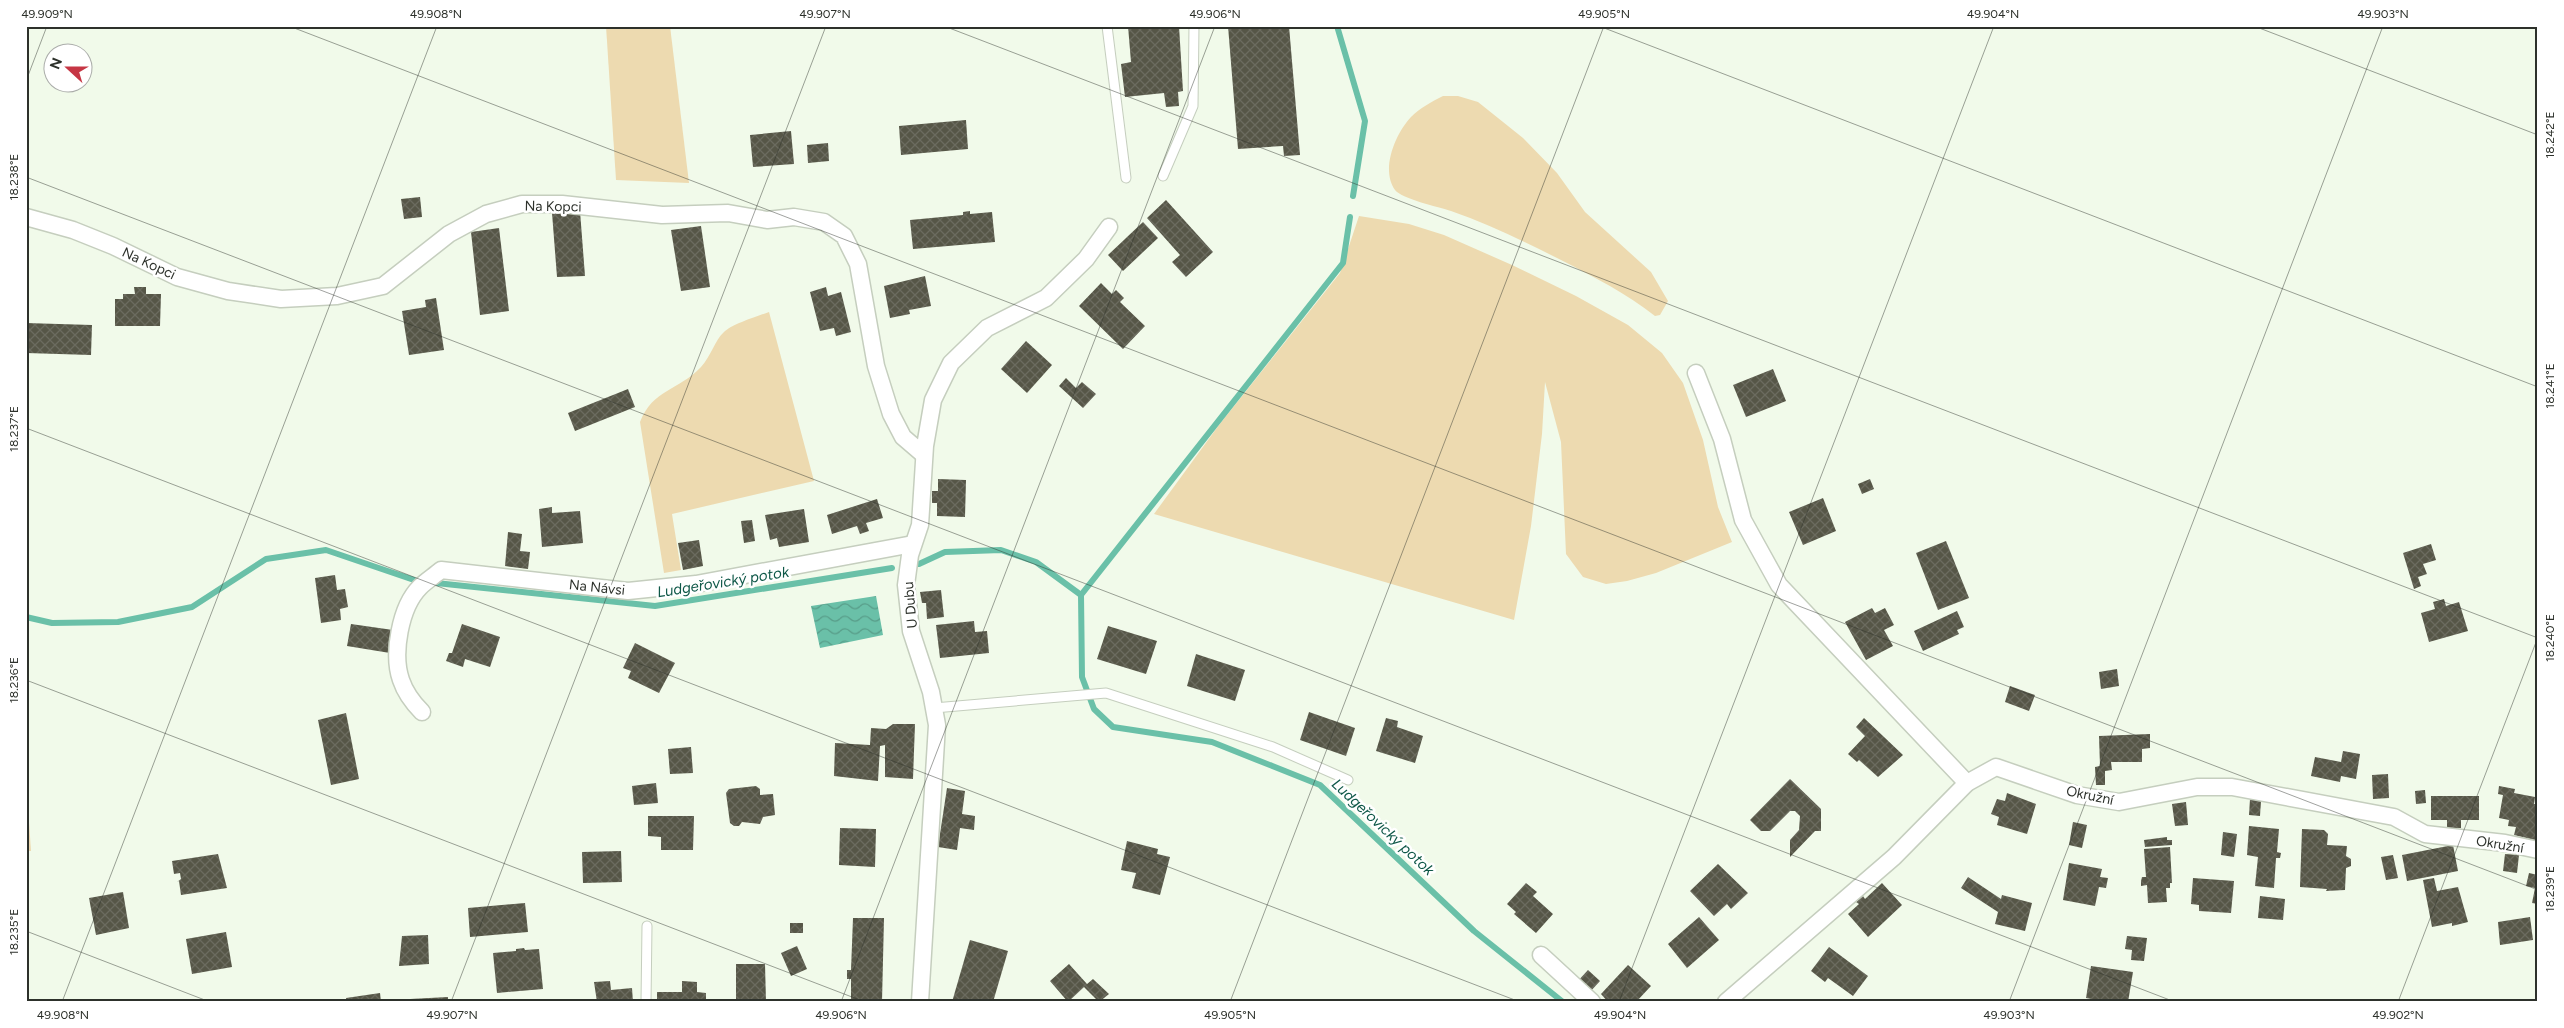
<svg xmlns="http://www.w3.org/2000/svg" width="2564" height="1028" font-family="Figtree,sans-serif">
<defs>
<pattern id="water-waves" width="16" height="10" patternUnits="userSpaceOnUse" patternTransform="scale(1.25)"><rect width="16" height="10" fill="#6ac0a8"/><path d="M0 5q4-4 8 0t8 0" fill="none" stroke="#589d89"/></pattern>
<pattern id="building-cross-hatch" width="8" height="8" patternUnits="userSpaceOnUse" patternTransform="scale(1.25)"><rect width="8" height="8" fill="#565647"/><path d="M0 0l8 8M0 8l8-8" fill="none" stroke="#6b6b5f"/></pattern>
</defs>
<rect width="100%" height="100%" fill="#f1faea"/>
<g fill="#eddab0">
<polygon points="606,26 670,26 689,183 616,180"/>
<path d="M 1443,96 L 1458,96 L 1478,102 L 1523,138 L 1557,173 L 1585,212 L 1651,272 L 1668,301 L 1660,315 L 1655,316 C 1626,293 1594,277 1561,260 C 1525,242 1489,224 1451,211 C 1439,207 1402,199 1395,190 C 1380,169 1396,133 1411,117 C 1420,108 1431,102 1443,96 Z"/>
<polygon points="1359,216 1409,224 1444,235 1512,265 1576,296 1628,325 1662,353 1683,383 1703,440 1718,507 1732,542 1656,573 1627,581 1606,584 1583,577 1566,554 1561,442 1545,382 1542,434 1531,526 1514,620 1154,514 1219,425 1340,273"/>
<path d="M 769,312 L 814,481 L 672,514 L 681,570 L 664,573 L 640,422 C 653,389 678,391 701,367 C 711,356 715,340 724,332 C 732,324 758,316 769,312 Z"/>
<polygon points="26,778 31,851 26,851"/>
</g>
<polygon fill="url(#water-waves)" points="876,596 883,635 820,648 811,606"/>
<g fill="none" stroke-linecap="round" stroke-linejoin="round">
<g stroke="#6ac0a8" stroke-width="6">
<polyline points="1337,26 1365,121 1353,196"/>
<polyline points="919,564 945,552 1001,550 1036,562 1081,595 1082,677 1094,709 1113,727 1212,742 1320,785 1474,931 1563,1002"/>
<polyline points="436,583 655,606 892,568"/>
<polyline points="1081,595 1343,263 1350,217"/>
<polyline points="26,617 52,623 118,622 192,607 266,559 326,550 414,580"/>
</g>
</g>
<g fill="url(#building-cross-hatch)">
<polygon points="1128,26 1179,26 1183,91 1178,92 1179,106 1166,107 1164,93 1125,97 1121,64 1131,62"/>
<polygon points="1228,26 1289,26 1300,155 1284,156 1283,146 1238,149"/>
<polygon points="966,120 968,149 901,155 899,126"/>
<polygon points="791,131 794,164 753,167 750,135"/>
<polygon points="828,143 829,161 808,163 807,145"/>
<polygon points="420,197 422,217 404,219 401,199"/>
<polygon points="1166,200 1213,252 1186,277 1172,262 1180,255 1147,218"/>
<polygon points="580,211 585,276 557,277 552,213"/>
<polygon points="970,211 970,214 992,212 995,242 913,249 910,220 963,215 963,212"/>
<polygon points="1143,222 1158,238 1123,271 1108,255"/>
<polygon points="701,226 710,287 681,291 671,230"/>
<polygon points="499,228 509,311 480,315 471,232"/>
<polygon points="925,276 931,306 909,310 910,314 890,318 884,286"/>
<polygon points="1101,283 1112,294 1116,290 1124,298 1120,302 1145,326 1123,349 1079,306"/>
<polygon points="134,287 146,287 146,294 161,294 160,326 115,326 115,299 123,299 123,294 135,294"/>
<polygon points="826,287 828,296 841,292 851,332 836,336 834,328 820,331 810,292"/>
<polygon points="436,298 444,350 409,355 402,311 426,307 425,300"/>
<polygon points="26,323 92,325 91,355 26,353"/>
<polygon points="1026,341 1052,365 1027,393 1001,369"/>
<polygon points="1773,369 1786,401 1746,417 1733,385"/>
<polygon points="1066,378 1076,388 1082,382 1096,394 1083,408 1059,386"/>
<polygon points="628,389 635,407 575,431 568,413"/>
<polygon points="938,479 966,480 965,517 937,516 937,503 932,503 932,491 938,491"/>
<polygon points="1870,479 1874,489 1862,494 1858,484"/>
<polygon points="1823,498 1836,531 1803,545 1789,512"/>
<polygon points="877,499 883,518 866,523 869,531 860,534 857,526 832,534 827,515"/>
<polygon points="552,507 552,513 580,511 583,543 542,547 539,509"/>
<polygon points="804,509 809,542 779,547 777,538 770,540 765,515"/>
<polygon points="752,520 755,541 744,543 741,521"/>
<polygon points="508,532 522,534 520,551 530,552 528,569 505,566"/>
<polygon points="699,540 703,566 683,570 678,543"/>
<polygon points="1946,541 1969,598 1938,610 1916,553"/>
<polygon points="2431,544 2436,560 2423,564 2427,574 2418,577 2421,586 2414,589 2403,553"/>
<polygon points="335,575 337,590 345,589 348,607 340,609 341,620 321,623 315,578"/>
<polygon points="941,590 944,617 927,619 926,603 922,603 920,592"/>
<polygon points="2444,599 2446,606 2459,602 2468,631 2429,642 2421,613 2435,609 2433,602"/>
<polygon points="1872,608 1875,613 1885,608 1894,625 1884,630 1893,646 1866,660 1845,622"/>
<polygon points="1957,611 1964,627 1957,630 1959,634 1923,651 1914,631"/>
<polygon points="974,621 975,632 987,631 989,653 940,658 936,625"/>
<polygon points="351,624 393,630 390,653 347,646"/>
<polygon points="462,624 500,637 490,667 465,659 463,667 446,661 449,653 452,653"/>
<polygon points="1108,626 1157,641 1146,674 1097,659"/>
<polygon points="635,643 675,663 659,693 628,678 631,671 623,668"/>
<polygon points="1196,654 1245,670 1235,701 1187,686"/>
<polygon points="2117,669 2119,686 2101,689 2099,672"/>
<polygon points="2010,686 2035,695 2029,711 2005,702"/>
<polygon points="1309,712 1355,728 1346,756 1300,740"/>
<polygon points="346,713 359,779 331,785 318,720"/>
<polygon points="1386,718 1398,721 1397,727 1423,736 1415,763 1376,751"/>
<polygon points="1864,718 1903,755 1878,777 1859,760 1857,762 1848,754 1865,736 1856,727"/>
<polygon points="893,724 915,724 913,779 885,777 885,745 880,746 878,781 834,776 835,743 870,745 871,728 886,729"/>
<polygon points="2150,734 2150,748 2142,749 2142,762 2111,762 2112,770 2105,771 2105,785 2096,785 2095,767 2100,766 2099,736"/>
<polygon points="691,747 693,773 670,774 668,749"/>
<polygon points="2343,751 2360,754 2356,779 2341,776 2340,782 2311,776 2315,757 2341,762"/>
<polygon points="2388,774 2389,798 2373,799 2372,775"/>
<polygon points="1790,779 1821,809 1821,831 1815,831 1790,857 1790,840 1799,830 1800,816 1795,811 1790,811 1770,831 1761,831 1750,820"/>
<polygon points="656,783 658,803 634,805 632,786"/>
<polygon points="756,786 760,789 760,795 773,794 775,815 763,817 760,824 742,822 739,826 734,826 730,823 726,793 729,789"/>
<polygon points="2499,786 2515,789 2514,793 2535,797 2534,804 2538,804 2538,821 2535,840 2514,835 2516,827 2508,826 2509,820 2499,818 2503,795 2498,794"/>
<polygon points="947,788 965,791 962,814 975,816 974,830 960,828 957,850 938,847"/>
<polygon points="2425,790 2426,803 2416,804 2415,791"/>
<polygon points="2007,793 2036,804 2027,834 1997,825 1999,817 1991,814 1997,799 2005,801"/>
<polygon points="2431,796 2479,796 2479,820 2461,820 2461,828 2447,828 2447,820 2431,820"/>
<polygon points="2250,799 2261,801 2260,816 2249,815"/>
<polygon points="2186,802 2188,825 2175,826 2172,804"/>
<polygon points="648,816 694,816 693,850 661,850 661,837 648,836"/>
<polygon points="2073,822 2087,825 2082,848 2069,845"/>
<polygon points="2249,826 2279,829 2277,852 2281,853 2280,858 2276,858 2274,888 2255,886 2258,857 2247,855"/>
<polygon points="840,828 876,829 875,867 839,865"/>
<polygon points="2302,829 2324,830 2328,834 2327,845 2347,846 2346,856 2351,859 2351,866 2346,868 2345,890 2326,891 2327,889 2300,887"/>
<polygon points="2223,832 2237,834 2234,857 2221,855"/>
<polygon points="2167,837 2167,840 2172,840 2172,845 2145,847 2144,840"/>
<polygon points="1127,841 1158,849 1157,854 1170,857 1160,895 1132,888 1136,873 1121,870"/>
<polygon points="2453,845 2458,871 2407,881 2402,855"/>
<polygon points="2170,847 2172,883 2170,883 2170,888 2166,888 2167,902 2148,903 2147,885 2141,886 2141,881 2142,877 2146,877 2144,849"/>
<polygon points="621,851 622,882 583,883 582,852"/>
<polygon points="218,854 227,888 181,895 179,881 177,882 181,879 180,873 174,874 172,861"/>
<polygon points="2505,854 2519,855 2517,873 2503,871"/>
<polygon points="2393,855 2398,878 2386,880 2381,857"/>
<polygon points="2069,863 2102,869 2100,877 2108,878 2106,888 2099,887 2095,906 2063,900"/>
<polygon points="1718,864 1748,893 1731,909 1727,904 1714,916 1690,891"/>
<polygon points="2529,873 2538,875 2538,904 2532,903 2535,888 2526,886"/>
<polygon points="1968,877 2001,899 2002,895 2032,903 2025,931 1995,924 1998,912 1961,888"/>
<polygon points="2193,878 2234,881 2231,913 2199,911 2199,905 2191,904"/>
<polygon points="2434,878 2437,891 2458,887 2468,922 2452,926 2452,923 2432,927 2423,880"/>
<polygon points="1526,883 1537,892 1533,896 1553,914 1536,933 1514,914 1516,912 1507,904"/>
<polygon points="1882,883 1902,905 1868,937 1848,914 1859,904 1856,902 1863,896 1865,899"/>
<polygon points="123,892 129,928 96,935 89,898"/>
<polygon points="2260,896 2285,899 2283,920 2258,918"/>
<polygon points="525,903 528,932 470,937 468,908"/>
<polygon points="1699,917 1719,940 1687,968 1668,944"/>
<polygon points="2530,917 2533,940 2500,945 2498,922"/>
<polygon points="853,918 884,918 882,1002 851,1001 851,979 847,979 847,970 851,970"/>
<rect x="790" y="923" width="13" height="10"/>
<polygon points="226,932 232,967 192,974 186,939"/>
<polygon points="428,935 429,964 399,966 402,936"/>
<polygon points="2127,936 2147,938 2144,961 2131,960 2132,950 2125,949"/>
<polygon points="970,940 1008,951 993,1002 952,1002"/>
<polygon points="797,946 807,969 791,976 781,953"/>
<polygon points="1829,947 1868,976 1853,996 1828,978 1825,982 1811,971"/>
<polygon points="524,948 525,950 539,949 543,989 497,993 493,953 516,951 516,949"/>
<polygon points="736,964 765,964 766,1002 736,1002"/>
<polygon points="1069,964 1087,984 1093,979 1109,994 1099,1002 1084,987 1068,1002 1050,981"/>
<polygon points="1628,965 1651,986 1636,1002 1608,1002 1601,994"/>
<polygon points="2091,966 2133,972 2128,1002 2107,1002 2086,998"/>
<polygon points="1588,970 1600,981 1589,993 1577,982"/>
<polygon points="610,981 611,990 632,988 633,1002 597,1002 594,982"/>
<polygon points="682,981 697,982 697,992 706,993 706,1002 657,1002 657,992 682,992"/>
<polygon points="380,993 381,1002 347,1002 346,998"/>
<polygon points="448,997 448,1002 410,1002 410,999"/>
</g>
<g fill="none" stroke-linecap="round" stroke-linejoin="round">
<defs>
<g id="service">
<polyline points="1107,26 1126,178"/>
<polyline points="1163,176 1193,106 1194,26"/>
<polyline points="934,708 1106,693 1273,747 1348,780"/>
<polyline points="646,1002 647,926"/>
</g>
<g id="minor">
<polyline points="26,217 73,230 113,246 177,277 228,291 281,299 337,296 383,286 449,234 486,214 522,204 562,204 662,215 728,213 767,220 794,217 824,222 844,236 858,264 876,366 891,414 903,437 924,455"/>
<polyline points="1696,373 1722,439 1743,520 1779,585 1967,783"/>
<path d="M 422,712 C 413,703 405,692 401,680 C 392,654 400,607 420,587 C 426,581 434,576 441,570 L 628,591 L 696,584 L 913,544"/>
<polyline points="1541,955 1592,1002"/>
<polyline points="920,1002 937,725 931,692 911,631 906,585 910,555 920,525 925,446 933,400 951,363 987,328 1046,298 1086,259 1109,227"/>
<polyline points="1726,1002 1894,857 1967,783 1996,767 2077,795 2119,802 2197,787 2232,787 2394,817 2425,834 2505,843 2538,850"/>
</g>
</defs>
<use href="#service" stroke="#c5cebe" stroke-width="11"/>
<use href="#minor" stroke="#c5cebe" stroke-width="19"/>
<use href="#service" stroke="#fff" stroke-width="9"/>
<use href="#minor" stroke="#fff" stroke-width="16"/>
</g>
<path fill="none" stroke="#2d312b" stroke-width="1" stroke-opacity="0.45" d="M 289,26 L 2538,890M 944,26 L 2538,638M 1599,26 L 2538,387M 2254,26 L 2538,135M 26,81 L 47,26M 26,177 L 2175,1002M 26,428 L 1520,1002M 26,680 L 865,1002M 26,931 L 210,1002M 62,1002 L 437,26M 451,1002 L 826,26M 841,1002 L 1215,26M 1230,1002 L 1604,26M 1619,1002 L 1994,26M 2009,1002 L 2383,26M 2398,1002 L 2538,637"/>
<g text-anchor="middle" stroke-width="5" stroke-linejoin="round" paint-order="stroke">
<g font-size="14" fill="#2d312b" stroke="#fff">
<text transform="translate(553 206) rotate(1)" y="5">Na Kopci</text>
<text transform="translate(149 263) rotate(25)" y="5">Na Kopci</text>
<text transform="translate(597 587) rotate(6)" y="5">Na Návsi</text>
<text transform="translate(910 605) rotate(-95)" y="5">U Dubu</text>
<text transform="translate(2090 795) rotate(12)" y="5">Okružní</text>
<text transform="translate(2500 844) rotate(9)" y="5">Okružní</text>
</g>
<g font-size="15" font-style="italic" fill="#0f5848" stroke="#fff">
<text transform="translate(723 582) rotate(-9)" y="5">Ludgeřovický potok</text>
<text transform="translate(1383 827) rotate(43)" y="5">Ludgeřovický potok</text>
</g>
</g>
<rect width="2564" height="1028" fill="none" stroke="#ffffff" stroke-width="55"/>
<g transform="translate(68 68) rotate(291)"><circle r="24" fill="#ffffff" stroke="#abadaa"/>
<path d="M0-4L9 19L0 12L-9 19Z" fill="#c63644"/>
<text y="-8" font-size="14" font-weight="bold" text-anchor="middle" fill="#2d312b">N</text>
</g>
<rect x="28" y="28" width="2508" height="972" fill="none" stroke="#2d312b" stroke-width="2"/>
<g font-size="12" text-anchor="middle" fill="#2d312b">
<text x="47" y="18">49.909°N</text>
<text x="436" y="18">49.908°N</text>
<text x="825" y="18">49.907°N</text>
<text x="1215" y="18">49.906°N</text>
<text x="1604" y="18">49.905°N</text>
<text x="1993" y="18">49.904°N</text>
<text x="2383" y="18">49.903°N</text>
<text transform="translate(2550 135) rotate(-90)" y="4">18.242°E</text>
<text transform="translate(14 177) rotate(-90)" y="4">18.238°E</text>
<text transform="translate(2550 386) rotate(-90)" y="4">18.241°E</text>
<text transform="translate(14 429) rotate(-90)" y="4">18.237°E</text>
<text transform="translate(2550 638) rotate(-90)" y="4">18.240°E</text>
<text transform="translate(14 680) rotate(-90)" y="4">18.236°E</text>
<text transform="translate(2550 889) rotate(-90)" y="4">18.239°E</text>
<text transform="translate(14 932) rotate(-90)" y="4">18.235°E</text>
<text x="63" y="1019">49.908°N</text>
<text x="452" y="1019">49.907°N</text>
<text x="841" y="1019">49.906°N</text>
<text x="1230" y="1019">49.905°N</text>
<text x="1620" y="1019">49.904°N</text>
<text x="2009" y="1019">49.903°N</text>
<text x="2398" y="1019">49.902°N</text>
</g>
</svg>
